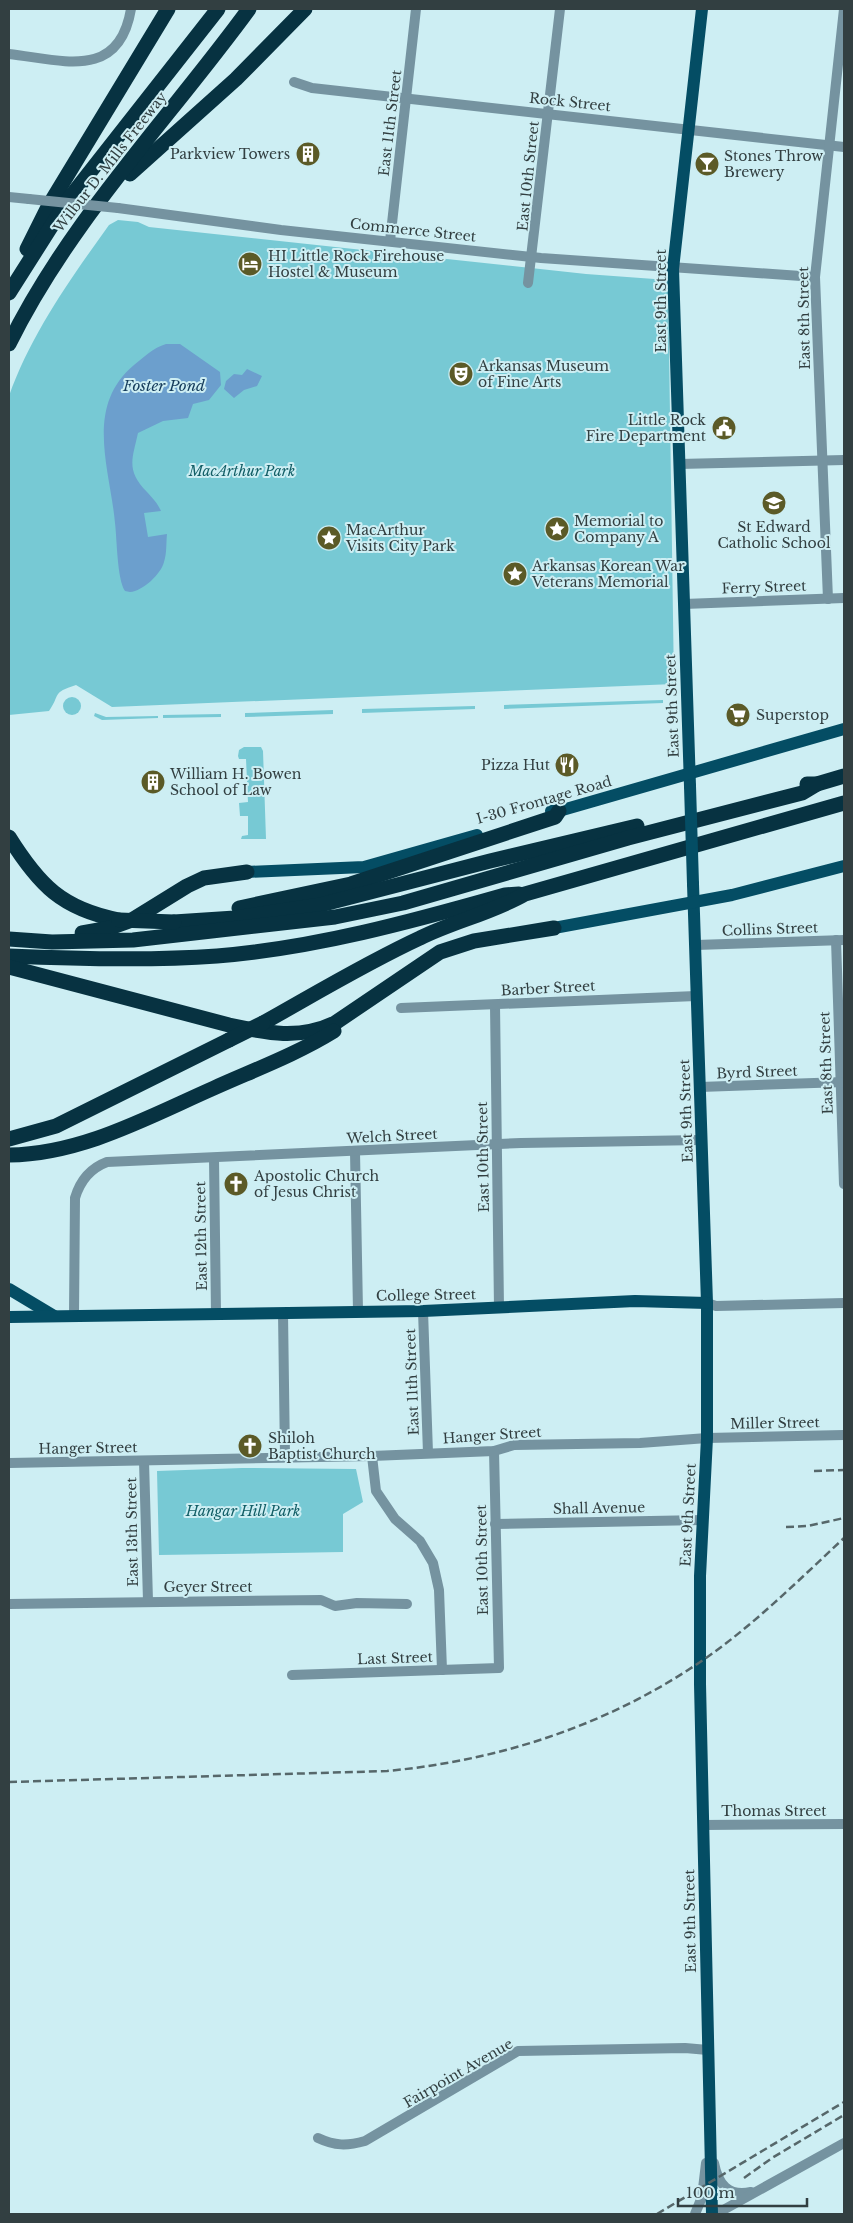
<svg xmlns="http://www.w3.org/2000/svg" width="853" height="2223" font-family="'Libre Baskerville',serif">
<rect width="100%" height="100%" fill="#cdeef3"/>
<g fill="#77c9d4">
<path d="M 118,220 L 138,222 L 149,227 L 586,274 L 668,280 L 674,684 L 112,707 L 76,685 C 51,693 61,694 49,711 L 9,715 L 9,396 C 31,334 71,278 109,225 Z"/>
<circle cx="72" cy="706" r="9"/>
<polygon points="663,700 663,703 504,709 504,705"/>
<polygon points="475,706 475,709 362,713 362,709"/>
<polygon points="333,710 333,714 245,717 245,713"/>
<polygon points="95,713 106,717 158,716 158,718 102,720 94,716"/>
<polygon points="221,714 221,717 163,718 163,715"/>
<polygon points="244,747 261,747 263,751 266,839 241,839 242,836 248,835 248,816 240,816 239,803 248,802 246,759 239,759 238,756 239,750"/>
<polygon points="242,1468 356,1469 363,1502 343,1514 343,1552 159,1555 157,1471"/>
</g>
<g fill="#6c9fcd">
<path d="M 166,344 L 180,344 L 220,372 L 221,385 L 209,400 L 193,404 L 188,418 L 163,421 L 138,433 C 132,460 126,470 147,492 C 153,499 157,502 161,511 L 144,513 L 148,537 L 167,534 C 166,543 167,553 164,562 C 161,574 143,591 130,592 L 125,591 C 117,579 117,539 115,523 C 110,468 84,407 134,365 C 144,357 153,348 166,344 Z"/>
<polygon points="247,369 262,376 257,386 244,390 234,398 224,389 226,381 234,374 242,375"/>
</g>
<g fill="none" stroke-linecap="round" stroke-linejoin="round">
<g stroke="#7593a0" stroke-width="10">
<path d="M 9,54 C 62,60 119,81 131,9"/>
<polyline points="294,82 312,88 844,147"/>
<polyline points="9,197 29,199"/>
<polyline points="118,208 281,230 541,258 815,277"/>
<polyline points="390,241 416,9"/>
<polyline points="528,283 560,9"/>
<polyline points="679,464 844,460"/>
<polyline points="828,599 815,277 844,9"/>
<polyline points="684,604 844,598"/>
<polyline points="836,940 844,1184"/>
<polyline points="696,945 844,940"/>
<polyline points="495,1005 499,1308"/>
<polyline points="401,1008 696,996"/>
<polyline points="700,1087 844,1082"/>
<polyline points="355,1152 358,1311"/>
<polyline points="214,1158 216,1314"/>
<polyline points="707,1303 716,1306 844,1303"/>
<polyline points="423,1311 428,1453"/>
<polyline points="283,1313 285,1457"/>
<path d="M 74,1315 L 75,1198 C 80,1181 91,1168 107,1162 L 521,1143 L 702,1140"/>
<polyline points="372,1456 376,1491 395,1519 420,1541 433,1563 439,1590 442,1670"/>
<polyline points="144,1461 148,1601"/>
<polyline points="9,1463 372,1456 494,1451 514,1445 640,1443 707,1438 844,1435"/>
<polyline points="495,1524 702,1520"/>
<polyline points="9,1604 321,1600 335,1606 357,1603 407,1604"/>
<polyline points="292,1675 499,1668 494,1451"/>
<polyline points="703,1825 844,1824"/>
<path d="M 318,2138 C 335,2146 347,2146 365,2141 L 518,2051 L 685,2048 L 708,2050"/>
<path d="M 714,2163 C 718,2184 728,2197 751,2192"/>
<polyline points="695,2214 702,2197 706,2163"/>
<polyline points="716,2214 844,2143"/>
</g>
<g stroke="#044d64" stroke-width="12">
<polyline points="690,786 673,269 702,9"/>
<polyline points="551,811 559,811 844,729"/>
<polyline points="247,872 364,867 477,835"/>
<polyline points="693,884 707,1303 707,1438 700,1576 700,1684 712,2214"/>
<polyline points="554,928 732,895 844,866"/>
<polyline points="9,1289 54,1316"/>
<polyline points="9,1317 423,1311 635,1301 707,1303"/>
</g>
<g stroke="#073241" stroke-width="15">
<polyline points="130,174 236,79 305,9"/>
<polyline points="27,249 48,207 168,9"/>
<polyline points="9,293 68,200 218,9"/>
<path d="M 9,344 C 70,220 168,120 249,9"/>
<polyline points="807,784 817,784 844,776"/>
<path d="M 9,837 C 39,885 62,909 119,920"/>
<polyline points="239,908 351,884 555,817 559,811"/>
<polyline points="174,922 235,918 320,905 490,861 637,826"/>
<polyline points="82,933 110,928 132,920 187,886 204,878 247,872"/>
<polyline points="9,939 52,942 133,940 335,917 403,903 628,838 802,793 817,784"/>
<path d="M 9,956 C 78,959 148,961 217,956 C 315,948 410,922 505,895 L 519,894"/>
<path d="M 9,967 L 229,1025 C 267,1033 299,1040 335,1023 L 440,952 L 474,941 L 554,928"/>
<path d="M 263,1023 C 315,994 366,963 420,938 C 454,921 492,913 525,894 L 844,803"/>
<polyline points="9,1139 56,1126 229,1040"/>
<path d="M 9,1155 C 82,1154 148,1117 214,1088 C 254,1070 297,1054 334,1031"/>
</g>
<g stroke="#56676a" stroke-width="2.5" stroke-dasharray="8 4" stroke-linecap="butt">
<polyline points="814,1471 844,1470"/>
<polyline points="786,1527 808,1526 844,1518"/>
<path d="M 9,1782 L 387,1771 C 505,1760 617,1722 713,1653 C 760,1619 802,1577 844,1538"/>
<polyline points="744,2178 772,2158 844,2115"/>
<polyline points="657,2214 844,2102"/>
</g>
<polyline stroke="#7593a0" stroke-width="10" points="29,199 118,208"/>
<polyline stroke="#044d64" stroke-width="12" points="690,786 693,884"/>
<g stroke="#073241" stroke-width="15">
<polyline points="119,920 174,922"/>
<polyline points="229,1040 263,1023"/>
</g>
</g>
<defs>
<symbol id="building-disc" viewBox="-11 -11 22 22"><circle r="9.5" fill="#5b5a27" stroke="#cdeef3"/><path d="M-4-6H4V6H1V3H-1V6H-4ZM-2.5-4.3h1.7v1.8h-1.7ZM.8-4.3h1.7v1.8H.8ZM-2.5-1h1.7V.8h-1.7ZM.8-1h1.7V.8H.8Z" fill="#fff"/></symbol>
<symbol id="bar-disc" viewBox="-11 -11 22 22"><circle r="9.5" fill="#5b5a27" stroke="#cdeef3"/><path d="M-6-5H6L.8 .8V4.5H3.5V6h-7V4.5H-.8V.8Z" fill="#fff"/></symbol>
<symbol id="hotel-disc" viewBox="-11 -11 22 22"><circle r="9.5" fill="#5b5a27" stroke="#cdeef3"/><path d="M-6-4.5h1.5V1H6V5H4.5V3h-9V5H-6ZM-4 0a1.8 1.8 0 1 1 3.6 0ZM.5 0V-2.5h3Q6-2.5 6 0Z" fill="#fff"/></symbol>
<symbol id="theatre-disc" viewBox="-11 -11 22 22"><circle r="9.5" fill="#5b5a27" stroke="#cdeef3"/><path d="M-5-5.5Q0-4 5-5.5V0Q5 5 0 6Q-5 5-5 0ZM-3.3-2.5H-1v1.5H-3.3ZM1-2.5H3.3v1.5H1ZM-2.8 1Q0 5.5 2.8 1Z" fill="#fff"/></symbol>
<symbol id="civic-disc" viewBox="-11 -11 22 22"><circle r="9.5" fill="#5b5a27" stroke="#cdeef3"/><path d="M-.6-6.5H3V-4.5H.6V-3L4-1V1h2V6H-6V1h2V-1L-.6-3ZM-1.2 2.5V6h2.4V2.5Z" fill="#fff"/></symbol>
<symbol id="school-disc" viewBox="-11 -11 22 22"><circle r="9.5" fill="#5b5a27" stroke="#cdeef3"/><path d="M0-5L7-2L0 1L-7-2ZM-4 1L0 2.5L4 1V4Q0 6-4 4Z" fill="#fff"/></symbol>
<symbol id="sight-disc" viewBox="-11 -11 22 22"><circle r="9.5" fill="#5b5a27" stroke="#cdeef3"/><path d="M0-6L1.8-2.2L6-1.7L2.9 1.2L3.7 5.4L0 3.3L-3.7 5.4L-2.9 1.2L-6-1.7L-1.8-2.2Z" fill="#fff"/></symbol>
<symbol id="supermarket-disc" viewBox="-11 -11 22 22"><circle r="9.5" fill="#5b5a27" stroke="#cdeef3"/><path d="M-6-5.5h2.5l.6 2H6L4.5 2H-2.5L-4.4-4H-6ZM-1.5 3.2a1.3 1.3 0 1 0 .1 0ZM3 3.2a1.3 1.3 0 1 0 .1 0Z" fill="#fff"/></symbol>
<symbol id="restaurant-disc" viewBox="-11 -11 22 22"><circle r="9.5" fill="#5b5a27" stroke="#cdeef3"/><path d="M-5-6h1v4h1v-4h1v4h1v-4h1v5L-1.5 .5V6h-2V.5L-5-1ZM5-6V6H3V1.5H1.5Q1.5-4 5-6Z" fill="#fff"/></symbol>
<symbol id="church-disc" viewBox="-11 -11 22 22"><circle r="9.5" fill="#5b5a27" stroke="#cdeef3"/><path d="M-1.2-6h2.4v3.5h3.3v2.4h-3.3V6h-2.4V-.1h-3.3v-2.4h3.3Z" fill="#fff"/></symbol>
</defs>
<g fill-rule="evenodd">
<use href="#building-disc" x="294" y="140" width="28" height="28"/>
<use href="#bar-disc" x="693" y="150" width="28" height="28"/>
<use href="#hotel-disc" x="236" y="250" width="28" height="28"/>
<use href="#theatre-disc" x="447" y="360" width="28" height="28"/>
<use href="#civic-disc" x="710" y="414" width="28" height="28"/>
<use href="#school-disc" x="760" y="489" width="28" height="28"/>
<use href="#sight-disc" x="543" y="515" width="28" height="28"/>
<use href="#sight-disc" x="315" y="524" width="28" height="28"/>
<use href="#sight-disc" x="501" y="560" width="28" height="28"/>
<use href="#supermarket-disc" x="724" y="701" width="28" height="28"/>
<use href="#restaurant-disc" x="553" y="751" width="28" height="28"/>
<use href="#building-disc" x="139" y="768" width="28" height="28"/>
<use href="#church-disc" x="222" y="1170" width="28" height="28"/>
<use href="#church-disc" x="236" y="1432" width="28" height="28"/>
</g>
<g text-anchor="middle" stroke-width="4" stroke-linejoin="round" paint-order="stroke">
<g font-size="14" fill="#323f41" stroke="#cdeef3">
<text transform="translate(570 102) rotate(6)" y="5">Rock Street</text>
<text transform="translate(390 123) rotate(-83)" y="5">East 11th Street</text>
<text transform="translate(110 162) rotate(-52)" y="5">Wilbur D. Mills Freeway</text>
<text transform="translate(528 176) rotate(-84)" y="5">East 10th Street</text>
<text transform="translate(413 230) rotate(6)" y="5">Commerce Street</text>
<text transform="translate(661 301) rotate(-90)" y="5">East 9th Street</text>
<text transform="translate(804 318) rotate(-91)" y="5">East 8th Street</text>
<text transform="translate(764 587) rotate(-2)" y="5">Ferry Street</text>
<text transform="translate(672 706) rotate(-92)" y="5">East 9th Street</text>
<text transform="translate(544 800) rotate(-16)" y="5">I-30 Frontage Road</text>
<text transform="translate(770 929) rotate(-2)" y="5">Collins Street</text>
<text transform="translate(548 988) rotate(-3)" y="5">Barber Street</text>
<text transform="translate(826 1063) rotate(-92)" y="5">East 8th Street</text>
<text transform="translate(757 1072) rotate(-2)" y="5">Byrd Street</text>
<text transform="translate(686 1111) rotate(-92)" y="5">East 9th Street</text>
<text transform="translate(392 1136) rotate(-3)" y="5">Welch Street</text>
<text transform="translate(483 1157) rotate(-91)" y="5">East 10th Street</text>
<text transform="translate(201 1236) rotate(-91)" y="5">East 12th Street</text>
<text transform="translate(426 1295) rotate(-1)" y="5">College Street</text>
<text transform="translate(412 1382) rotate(-92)" y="5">East 11th Street</text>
<text transform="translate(775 1423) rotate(-1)" y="5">Miller Street</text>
<text transform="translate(492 1435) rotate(-4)" y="5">Hanger Street</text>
<text transform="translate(88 1448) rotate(-1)" y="5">Hanger Street</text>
<text transform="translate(599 1508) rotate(-1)" y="5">Shall Avenue</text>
<text transform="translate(688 1515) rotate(-87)" y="5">East 9th Street</text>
<text transform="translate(132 1532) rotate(-91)" y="5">East 13th Street</text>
<text transform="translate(482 1560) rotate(-91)" y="5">East 10th Street</text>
<text x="208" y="1592">Geyer Street</text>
<text transform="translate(395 1658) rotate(-2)" y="5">Last Street</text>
<text x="774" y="1816">Thomas Street</text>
<text transform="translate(690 1921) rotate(-91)" y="5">East 9th Street</text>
<text transform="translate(458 2073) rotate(-30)" y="5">Fairpoint Avenue</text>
</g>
<g font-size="14" fill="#323f41" stroke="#cdeef3" text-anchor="start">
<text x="290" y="159" text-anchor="end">Parkview Towers</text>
<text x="724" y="161">Stones Throw<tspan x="724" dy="16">Brewery</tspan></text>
<text x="268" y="261">HI Little Rock Firehouse<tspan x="268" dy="16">Hostel &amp; Museum</tspan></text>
<text x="478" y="371">Arkansas Museum<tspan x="478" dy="16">of Fine Arts</tspan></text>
<text x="706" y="425" text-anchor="end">Little Rock<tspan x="706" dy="16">Fire Department</tspan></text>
<text x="574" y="526">Memorial to<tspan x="574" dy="16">Company A</tspan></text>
<text x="774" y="532" text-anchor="middle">St Edward<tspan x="774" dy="16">Catholic School</tspan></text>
<text x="346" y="535">MacArthur<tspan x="346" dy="16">Visits City Park</tspan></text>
<text x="532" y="571">Arkansas Korean War<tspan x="532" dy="16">Veterans Memorial</tspan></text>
<text x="756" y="720">Superstop</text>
<text x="550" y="770" text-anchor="end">Pizza Hut</text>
<text x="170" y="779">William H. Bowen<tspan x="170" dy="16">School of Law</tspan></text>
<text x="254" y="1181">Apostolic Church<tspan x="254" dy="16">of Jesus Christ</tspan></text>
<text x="268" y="1443">Shiloh<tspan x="268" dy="16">Baptist Church</tspan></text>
</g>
<g font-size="14" font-style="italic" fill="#125e66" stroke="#cdeef3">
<text x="242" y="476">MacArthur Park</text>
<text x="243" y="1516">Hangar Hill Park</text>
</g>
<g font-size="15" font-style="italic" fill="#143a5a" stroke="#cdeef3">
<text x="164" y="391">Foster Pond</text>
</g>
</g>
<rect width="853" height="2223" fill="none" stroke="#323f41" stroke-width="20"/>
<path d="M678 2198v8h129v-8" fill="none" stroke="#323f41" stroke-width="2.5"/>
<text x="686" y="2198" font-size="15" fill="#323f41" stroke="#cdeef3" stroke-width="4" paint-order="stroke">100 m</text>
</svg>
